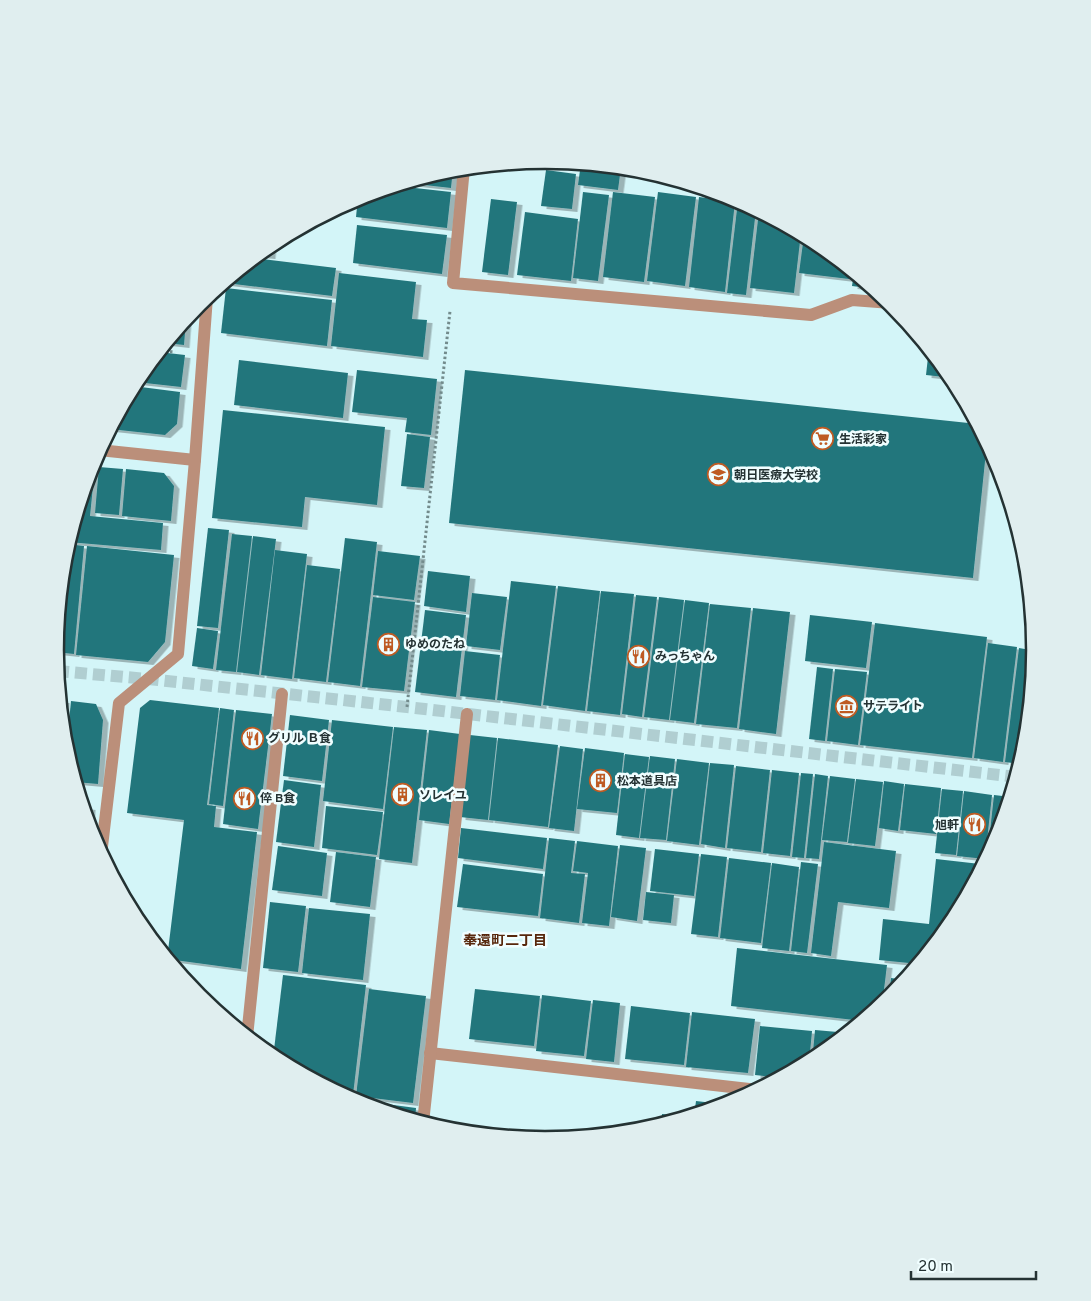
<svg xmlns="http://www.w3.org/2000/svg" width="1091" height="1301" font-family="Overpass,'Noto Sans JP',sans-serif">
<defs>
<filter id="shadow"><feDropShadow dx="5.5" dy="3" stdDeviation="0" flood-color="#0004"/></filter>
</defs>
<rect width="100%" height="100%" fill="#d3f5f8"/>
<g fill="#23767c" filter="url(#shadow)">
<polygon points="581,163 621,167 618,190 578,185"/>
<polygon points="450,169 453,169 451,188 407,183"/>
<polygon points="546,170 576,174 572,209 541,206"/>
<polygon points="397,186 451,192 447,228 356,217 358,197"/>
<polygon points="583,192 609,195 598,281 573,278"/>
<polygon points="613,192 655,197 644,282 603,277"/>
<polygon points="658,192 696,197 685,286 647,281"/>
<polygon points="699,197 735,202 725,292 689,287"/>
<polygon points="491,199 517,202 508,275 482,272"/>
<polygon points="738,201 756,210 746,295 727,293"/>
<polygon points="759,211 801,233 794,293 750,288"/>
<polygon points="525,212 578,219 571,281 517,275"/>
<polygon points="357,225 447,235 442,274 353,263"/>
<polygon points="804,235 818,243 850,269 849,279 799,273"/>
<polygon points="271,244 270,256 258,255 263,251"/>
<polygon points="254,258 336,268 332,296 226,283 226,281"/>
<polygon points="854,272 875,289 852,286"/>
<polygon points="339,273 416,282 412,319 427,320 423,357 331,346"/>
<polygon points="226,288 332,300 327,346 221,333"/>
<polygon points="185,320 186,320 184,345 166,343"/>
<polygon points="929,348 953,378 954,378 926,375"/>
<polygon points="159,352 185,355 181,387 136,382"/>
<polygon points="239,360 348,373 343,418 234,405"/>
<polygon points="357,370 437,379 431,435 405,432 407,418 352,412"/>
<polygon points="465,370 978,424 987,442 973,578 449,523"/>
<polygon points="133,386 180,392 177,424 165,435 110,429"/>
<polygon points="223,410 385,427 377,505 305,497 302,527 212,518"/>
<polygon points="407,434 430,437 424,488 401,486"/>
<polygon points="91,467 95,467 90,516 163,523 161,550 68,542"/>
<polygon points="99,467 123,469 119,515 95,513"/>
<polygon points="126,469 164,473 174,486 171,521 122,516"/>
<polygon points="208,528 229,530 218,628 197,626"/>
<polygon points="232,534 252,536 236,672 216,670"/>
<polygon points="253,536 276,539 259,675 237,672"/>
<polygon points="345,538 377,542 360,686 328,682"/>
<polygon points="68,544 84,546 74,654 55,652 55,650 64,555"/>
<polygon points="87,546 174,555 165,642 148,662 76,655"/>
<polygon points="275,550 307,554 292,679 261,675"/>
<polygon points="378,551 420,556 414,600 373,595"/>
<polygon points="307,565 340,569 326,682 294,678"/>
<polygon points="428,571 470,576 466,612 424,606"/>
<polygon points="511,581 556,586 541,706 497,700"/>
<polygon points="558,586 600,591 585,711 543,705"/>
<polygon points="601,591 634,594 620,715 587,711"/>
<polygon points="472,593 507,597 500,650 466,646"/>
<polygon points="636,595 657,597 642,717 622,714"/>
<polygon points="373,597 415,602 404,691 362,687"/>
<polygon points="659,597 684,600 669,720 644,717"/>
<polygon points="685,600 709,603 694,723 670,720"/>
<polygon points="710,604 751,608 737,728 696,724"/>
<polygon points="753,608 790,612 776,734 739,729"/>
<polygon points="425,610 466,615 456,697 415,692"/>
<polygon points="810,615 872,622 866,668 805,661"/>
<polygon points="875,623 987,637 972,758 860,745"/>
<polygon points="197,628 218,631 213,669 192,666"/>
<polygon points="988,643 1017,647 1003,762 974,758"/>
<polygon points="1019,648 1036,651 1021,764 1005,762"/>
<polygon points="465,651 500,655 495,700 460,696"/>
<polygon points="817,667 833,669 825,741 809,739"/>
<polygon points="835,669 867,672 858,745 827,741"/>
<polygon points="60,700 64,700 63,719 62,719"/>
<polygon points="150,700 219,708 207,805 216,806 214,827 257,832 241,969 167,959 184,820 127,813 140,708"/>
<polygon points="71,701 96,704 103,720 98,784 75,782 66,752"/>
<polygon points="220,708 234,710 223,806 209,804"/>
<polygon points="236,710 272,714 258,829 223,824"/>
<polygon points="290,715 329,720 322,781 283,776"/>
<polygon points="332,720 393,727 383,809 323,801"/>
<polygon points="394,727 427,730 412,863 379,859"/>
<polygon points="429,730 460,734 449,824 419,820"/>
<polygon points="470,735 497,738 488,820 460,817"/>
<polygon points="498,738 558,745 548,827 489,820"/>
<polygon points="560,746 583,749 574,831 549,828"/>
<polygon points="585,748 624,753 617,813 577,809"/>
<polygon points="625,754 649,757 639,838 616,835"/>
<polygon points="650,756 675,759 666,840 640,838"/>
<polygon points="677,759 709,763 699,845 667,841"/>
<polygon points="710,763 734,765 725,848 701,844"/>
<polygon points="736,766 770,770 761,852 727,848"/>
<polygon points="772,770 799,773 790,856 763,853"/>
<polygon points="801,773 813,774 804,858 792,857"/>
<polygon points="815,774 828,776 819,859 806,858"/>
<polygon points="830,776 855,779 847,842 822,840"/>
<polygon points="856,779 883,782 875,846 848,843"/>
<polygon points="284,780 321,785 314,847 276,842"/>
<polygon points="884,781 904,784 898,831 879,828"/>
<polygon points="905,784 941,788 936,834 900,830"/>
<polygon points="942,789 963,791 956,855 935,853"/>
<polygon points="964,791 992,795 985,859 957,856"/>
<polygon points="994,795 1011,797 999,838 987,859"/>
<polygon points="83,806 90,807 89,826"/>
<polygon points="326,806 383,812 377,855 322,848"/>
<polygon points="461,828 547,838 543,869 458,858"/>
<polygon points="549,838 575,841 571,873 585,874 579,923 540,918"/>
<polygon points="577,841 618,846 609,926 582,923 588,873 573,871"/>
<polygon points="824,842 896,851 889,908 838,902 831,956 811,953"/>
<polygon points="620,845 646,848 637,921 611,917"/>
<polygon points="278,846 327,853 322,896 272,890"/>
<polygon points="655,849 699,854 694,896 650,891"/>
<polygon points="336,852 376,857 370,907 330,902"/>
<polygon points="701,854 727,857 718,937 691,934"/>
<polygon points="729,858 771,863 761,943 720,938"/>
<polygon points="936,859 980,864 978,876 953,923 919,964 879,960 883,919 929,924"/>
<polygon points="801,862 818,864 807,953 791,951"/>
<polygon points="772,863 799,867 789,951 762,948"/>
<polygon points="463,864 543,874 538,916 457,907"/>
<polygon points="646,892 674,895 671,923 643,920"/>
<polygon points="270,902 306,906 298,972 263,968"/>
<polygon points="309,908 370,914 363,980 302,973"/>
<polygon points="737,948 887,965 882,1006 863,1021 731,1006"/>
<polygon points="283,975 366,985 353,1095 338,1093 273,1058"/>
<polygon points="891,978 906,980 888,1001"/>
<polygon points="369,989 426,996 413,1103 356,1096"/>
<polygon points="475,989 540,996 534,1046 469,1039"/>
<polygon points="542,995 591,1001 584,1056 536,1051"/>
<polygon points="593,1000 620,1003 614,1062 586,1059"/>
<polygon points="631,1006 690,1013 684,1065 625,1059"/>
<polygon points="692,1012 755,1019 748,1073 686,1067"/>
<polygon points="760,1026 812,1031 809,1063 781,1078 755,1075"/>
<polygon points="815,1030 849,1033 812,1062"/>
<polygon points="356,1100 416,1108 415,1121 358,1104"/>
<polygon points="696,1101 730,1105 694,1116"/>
<polygon points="662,1114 688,1117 661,1126"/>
</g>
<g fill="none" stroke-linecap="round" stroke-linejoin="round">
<polyline stroke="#b0ced1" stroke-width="12" stroke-dasharray="12 6" stroke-linecap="butt" points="57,671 148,679 407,707 1017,777"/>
<g stroke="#738b8c" stroke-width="3" stroke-dasharray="2.5 2.5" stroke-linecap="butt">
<polyline points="160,351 175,352"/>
<polyline points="407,707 450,311"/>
</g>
<g stroke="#bb8f7a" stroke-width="12">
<polyline points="464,168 453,283 811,315 852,300 891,303"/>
<polyline points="99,450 195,460"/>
<polyline points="101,855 119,703 178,654 195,460 207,297"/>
<polyline points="247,1037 282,694"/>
<polyline points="430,1053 758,1090"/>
<polyline points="423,1123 467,714"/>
</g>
</g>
<defs>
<symbol id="supermarket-ring" viewBox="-11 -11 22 22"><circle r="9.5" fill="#f0feff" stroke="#be5b23" stroke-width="1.5"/><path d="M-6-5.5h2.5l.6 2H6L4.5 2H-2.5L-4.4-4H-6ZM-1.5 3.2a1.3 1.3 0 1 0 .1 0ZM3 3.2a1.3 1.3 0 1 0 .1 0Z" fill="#be5b23"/></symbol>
<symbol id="school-ring" viewBox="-11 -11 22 22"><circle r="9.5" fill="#f0feff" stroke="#be5b23" stroke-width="1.5"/><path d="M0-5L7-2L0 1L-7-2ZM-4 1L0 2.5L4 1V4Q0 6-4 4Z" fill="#be5b23"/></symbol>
<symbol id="building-ring" viewBox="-11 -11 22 22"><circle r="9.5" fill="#f0feff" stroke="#be5b23" stroke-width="1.5"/><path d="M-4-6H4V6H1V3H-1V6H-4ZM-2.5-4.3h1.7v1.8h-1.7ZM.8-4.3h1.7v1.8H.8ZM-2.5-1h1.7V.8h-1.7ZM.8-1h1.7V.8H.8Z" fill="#be5b23"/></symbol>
<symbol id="restaurant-ring" viewBox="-11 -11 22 22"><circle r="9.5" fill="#f0feff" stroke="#be5b23" stroke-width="1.5"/><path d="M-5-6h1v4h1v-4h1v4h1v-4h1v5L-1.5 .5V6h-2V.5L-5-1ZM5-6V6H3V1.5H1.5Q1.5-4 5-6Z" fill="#be5b23"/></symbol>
<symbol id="museum-ring" viewBox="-11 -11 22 22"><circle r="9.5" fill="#f0feff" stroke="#be5b23" stroke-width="1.5"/><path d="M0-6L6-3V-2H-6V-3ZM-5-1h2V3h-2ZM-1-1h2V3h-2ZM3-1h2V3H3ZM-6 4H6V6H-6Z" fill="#be5b23"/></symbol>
</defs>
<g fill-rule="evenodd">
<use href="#supermarket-ring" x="810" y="426" width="25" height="25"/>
<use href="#school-ring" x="706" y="462" width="25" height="25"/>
<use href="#building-ring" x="376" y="632" width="25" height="25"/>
<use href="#restaurant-ring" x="626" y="644" width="25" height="25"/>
<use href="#museum-ring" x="834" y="694" width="25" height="25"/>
<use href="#restaurant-ring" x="240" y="726" width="25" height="25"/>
<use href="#building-ring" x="588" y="768" width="25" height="25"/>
<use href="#building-ring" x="390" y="782" width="25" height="25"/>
<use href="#restaurant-ring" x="232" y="786" width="25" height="25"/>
<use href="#restaurant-ring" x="962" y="812" width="25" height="25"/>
</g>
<g text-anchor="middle" stroke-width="5" stroke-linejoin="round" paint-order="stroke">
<g font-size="12" font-weight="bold" fill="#243233" stroke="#f0feff" text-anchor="start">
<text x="839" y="443">生活彩家</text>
<text x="734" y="479">朝日医療大学校</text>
<text x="405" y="648">ゆめのたね</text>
<text x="655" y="660">みっちゃん</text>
<text x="863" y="710">サテライト</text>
<text x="268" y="742">グリル Ｂ食</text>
<text x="617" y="785">松本道具店</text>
<text x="419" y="799">ソレイユ</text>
<text x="260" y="802">倅 B食</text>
<text x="959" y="829" text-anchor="end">旭軒</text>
</g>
<g font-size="14" font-weight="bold" fill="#57270c" stroke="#f0feff">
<text x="505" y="945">奉還町二丁目</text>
</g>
</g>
<path d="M0 0H1091V1301H0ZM64 650a481 481 0 1 1 962 0a481 481 0 1 1-962 0Z" fill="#e0eeef" fill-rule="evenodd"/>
<path fill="none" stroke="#243233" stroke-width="2.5" d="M64 650a481 481 0 1 1 962 0a481 481 0 1 1-962 0Z"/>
<path d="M911 1271v8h125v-8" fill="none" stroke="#243233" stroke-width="2.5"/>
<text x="918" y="1271" font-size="15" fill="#243233" stroke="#f0feff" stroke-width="4" paint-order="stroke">20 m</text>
</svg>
